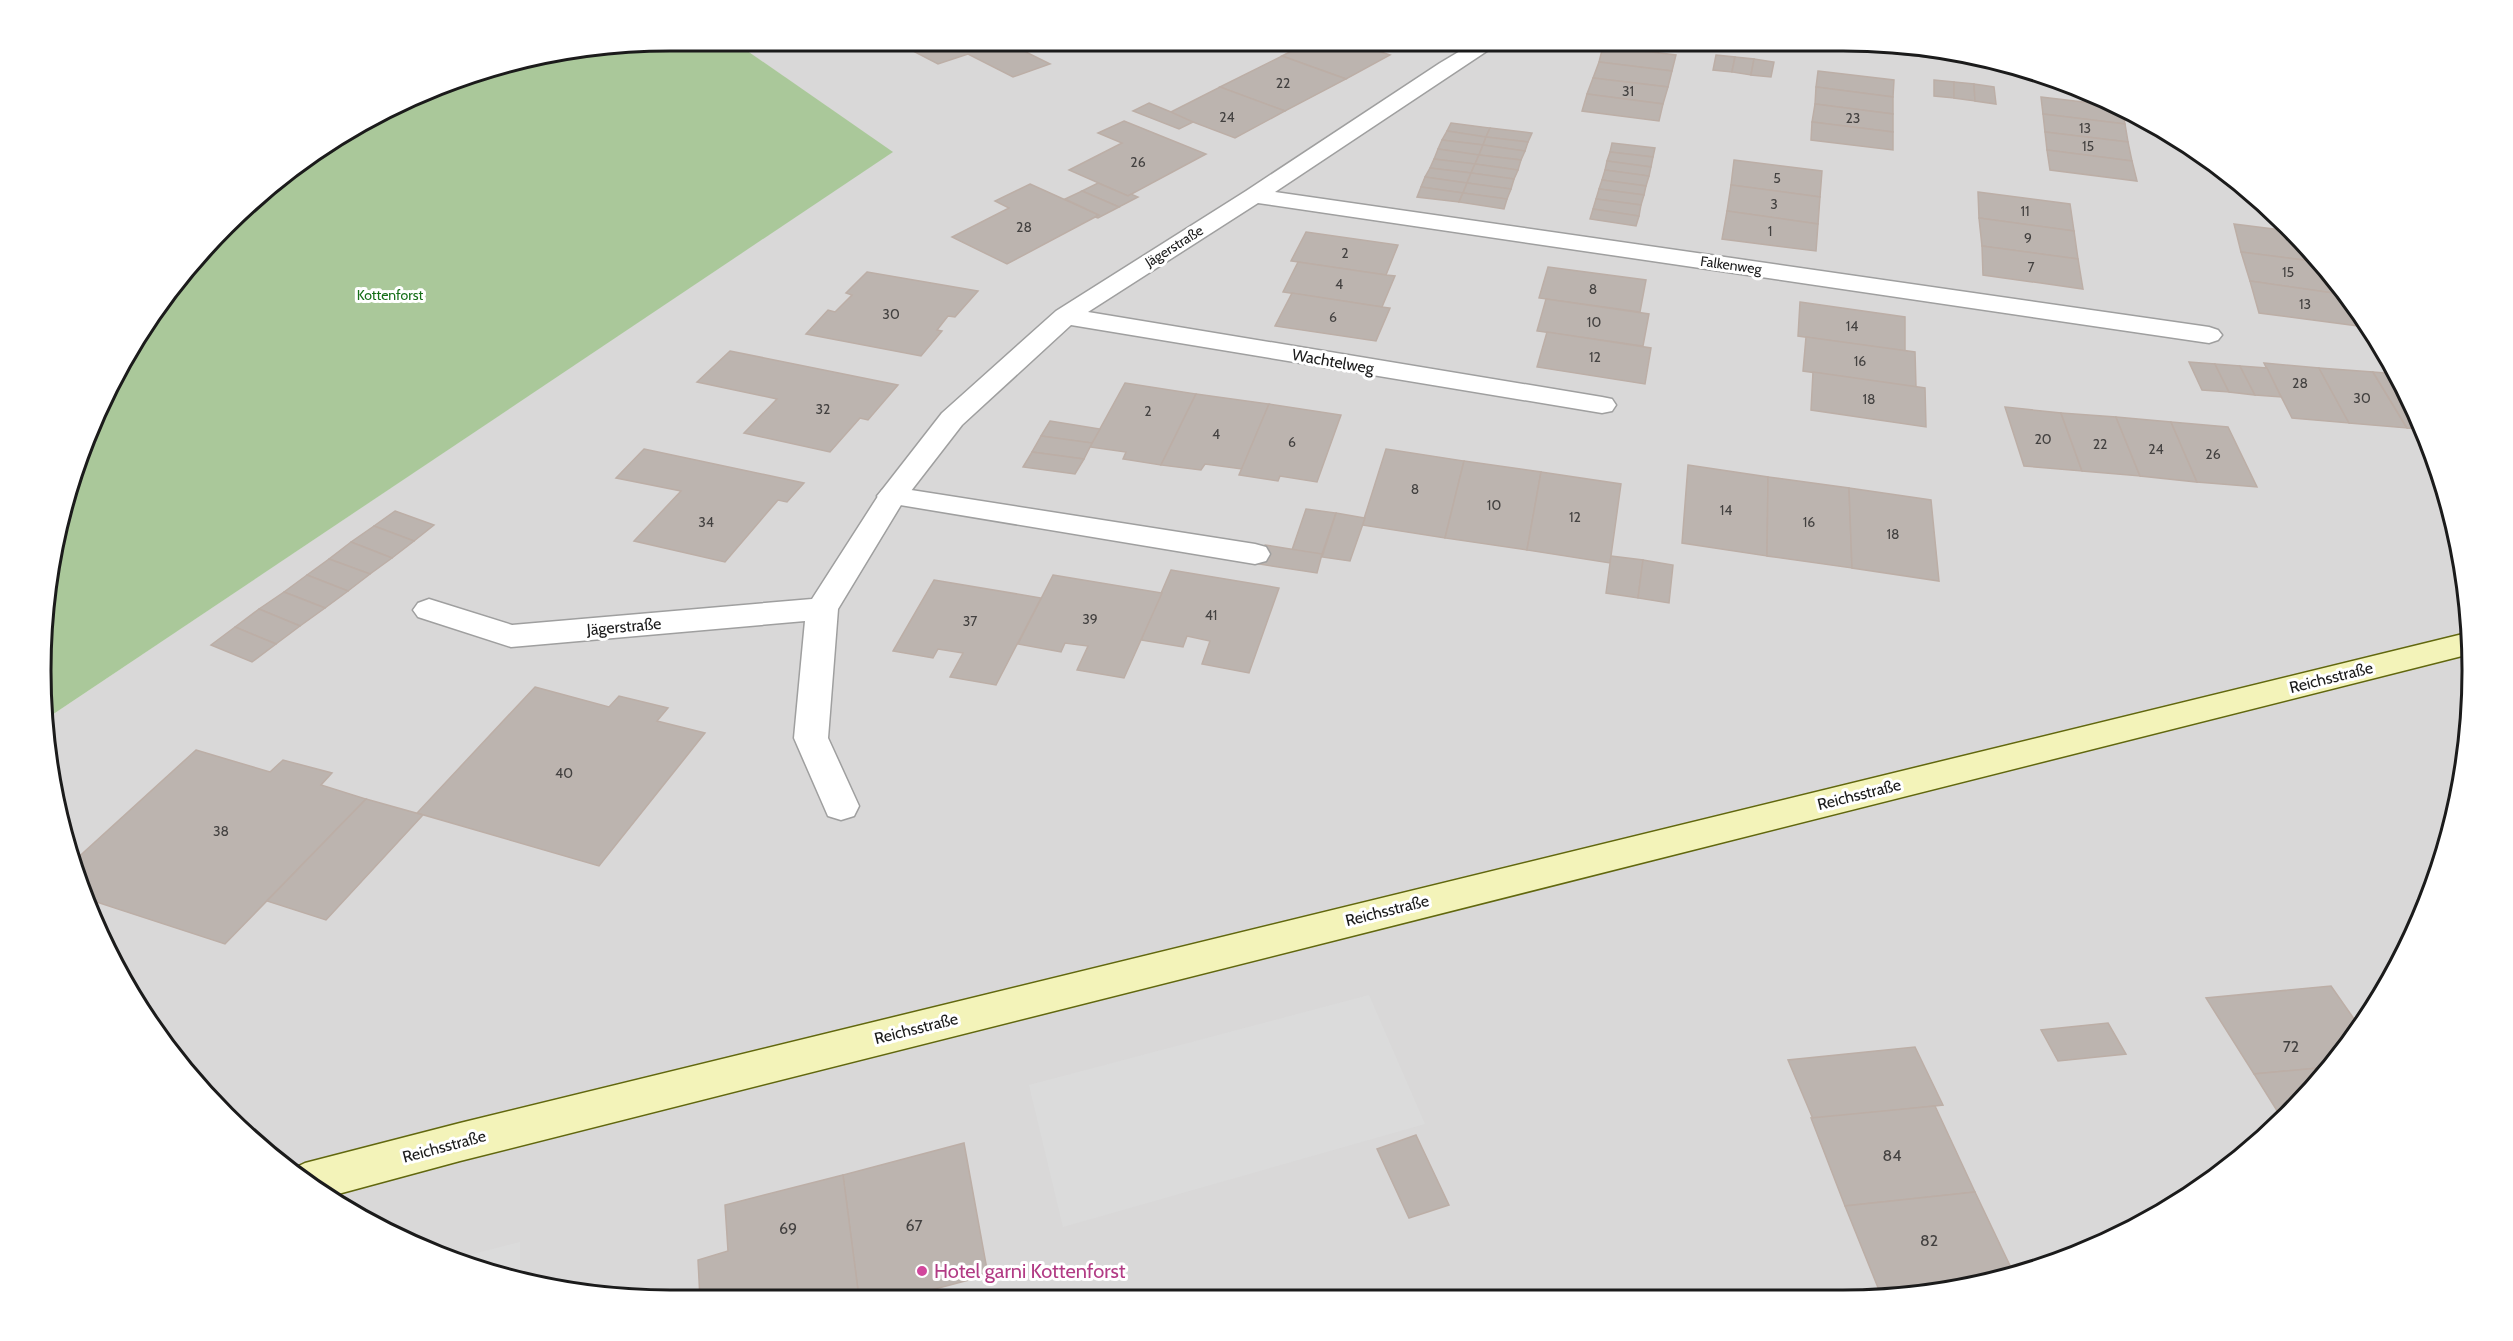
<svg xmlns="http://www.w3.org/2000/svg" width="2513" height="1341" font-family="Cabin,sans-serif">
<rect width="100%" height="100%" fill="#ece8e2"/>
<polygon fill="#d9d8d8" points="733,41 1133,41 1135,44 1144,41 1883,42 2006,62 2157,125 2258,197 2342,287 2407,392 2451,507 2471,629 2467,752 2439,873 2388,985 2316,1086 2193,1194 2045,1267 1924,1295 630,1299 507,1279 356,1216 287,1170 197,1086 146,1020 89,912 62,833 43,721 892,152"/>
<polygon fill="#aac89a" points="671,41 733,41 893,152 43,721 42,629 62,508 89,429 146,321 197,255 287,171 356,125 468,74 548,53"/>
<g fill="#dbdbdb">
<polygon points="1369,995 1425,1124 1063,1227 1029,1085"/>
<polygon points="520,1242 520,1281 507,1279 457,1258"/>
</g>
<g fill="#bcb4af" stroke="#bcaea6" stroke-width="1.5">
<polygon points="905,41 939,41 918,48"/>
<polygon points="939,41 1004,41 1050,64 1013,77 968,54 938,64 911,50"/>
<polygon points="1311,41 1348,41 1390,55 1346,79 1282,56"/>
<polygon points="1603,46 1676,55 1672,71 1599,62"/>
<polygon points="1716,55 1735,57 1732,72 1713,70"/>
<polygon points="1282,56 1346,79 1285,111 1220,87"/>
<polygon points="1735,57 1754,59 1751,75 1732,72"/>
<polygon points="1754,59 1774,62 1771,77 1751,75"/>
<polygon points="1599,62 1672,71 1668,87 1593,78"/>
<polygon points="1818,71 1894,80 1893,97 1816,87"/>
<polygon points="1593,78 1668,87 1663,104 1587,94"/>
<polygon points="1934,80 1954,82 1954,98 1934,96"/>
<polygon points="1954,82 1974,84 1975,101 1954,98"/>
<polygon points="1974,84 1994,87 1996,104 1975,101"/>
<polygon points="1220,87 1285,111 1235,138 1169,113"/>
<polygon points="1816,87 1893,97 1893,114 1815,104"/>
<polygon points="1587,94 1663,104 1659,121 1582,111"/>
<polygon points="2041,97 2109,105 2122,110 2125,124 2043,114"/>
<polygon points="1149,103 1171,112 1193,122 1179,129 1133,111"/>
<polygon points="1815,104 1893,114 1893,132 1812,122"/>
<polygon points="2043,114 2125,124 2128,142 2045,132"/>
<polygon points="1124,121 1206,154 1128,196 1069,170 1122,143 1098,133"/>
<polygon points="1812,122 1893,132 1893,150 1811,140"/>
<polygon points="1451,123 1490,128 1486,137 1447,131"/>
<polygon points="1490,128 1532,133 1528,142 1486,137"/>
<polygon points="1447,131 1486,137 1483,145 1442,140"/>
<polygon points="2045,132 2128,142 2132,161 2047,150"/>
<polygon points="1486,137 1528,142 1525,151 1483,145"/>
<polygon points="1442,140 1483,145 1479,155 1438,149"/>
<polygon points="1612,143 1655,148 1653,157 1610,152"/>
<polygon points="1483,145 1525,151 1521,160 1479,155"/>
<polygon points="1438,149 1479,155 1475,164 1434,159"/>
<polygon points="2047,150 2132,161 2137,181 2050,170"/>
<polygon points="1610,152 1653,157 1651,167 1607,161"/>
<polygon points="1479,155 1521,160 1518,170 1475,164"/>
<polygon points="1434,159 1475,164 1471,173 1430,168"/>
<polygon points="1734,160 1822,171 1820,197 1731,185"/>
<polygon points="1607,161 1651,167 1649,176 1605,170"/>
<polygon points="1475,164 1518,170 1514,179 1471,173"/>
<polygon points="1430,168 1471,173 1467,183 1425,177"/>
<polygon points="1605,170 1649,176 1646,186 1602,180"/>
<polygon points="1471,173 1514,179 1511,189 1467,183"/>
<polygon points="1425,177 1467,183 1463,193 1421,187"/>
<polygon points="1602,180 1646,186 1644,195 1599,189"/>
<polygon points="1098,183 1128,196 1131,194 1138,197 1119,207 1082,191"/>
<polygon points="1467,183 1511,189 1507,199 1463,193"/>
<polygon points="1030,184 1099,215 1007,264 952,237 1009,208 995,201"/>
<polygon points="1731,185 1820,197 1818,224 1727,211"/>
<polygon points="1421,187 1463,193 1459,202 1417,197"/>
<polygon points="1599,189 1644,195 1641,205 1596,199"/>
<polygon points="1082,191 1119,207 1098,218 1095,217 1099,215 1065,199"/>
<polygon points="1978,192 2070,204 2074,231 1979,218"/>
<polygon points="1463,193 1507,199 1504,209 1459,202"/>
<polygon points="1596,199 1641,205 1639,216 1593,209"/>
<polygon points="1593,209 1639,216 1636,226 1590,219"/>
<polygon points="1727,211 1818,224 1816,251 1722,239"/>
<polygon points="1979,218 2074,231 2078,259 1982,246"/>
<polygon points="2234,224 2290,231 2319,262 2241,252"/>
<polygon points="1306,232 1398,245 1386,275 1291,261"/>
<polygon points="1982,246 2078,259 2083,289 1983,275"/>
<polygon points="2241,252 2319,262 2347,295 2250,281"/>
<polygon points="1298,262 1386,275 1395,276 1382,307 1283,292"/>
<polygon points="1548,267 1646,280 1640,312 1539,298"/>
<polygon points="867,272 978,291 955,317 948,316 937,330 942,331 921,356 806,334 828,310 835,312 852,295 846,293"/>
<polygon points="2250,281 2347,295 2366,327 2259,313"/>
<polygon points="1292,293 1382,307 1390,308 1376,341 1275,326"/>
<polygon points="1546,299 1649,314 1643,346 1537,331"/>
<polygon points="1800,302 1905,317 1905,351 1798,336"/>
<polygon points="1547,332 1651,348 1645,384 1537,367"/>
<polygon points="1806,337 1915,352 1916,387 1803,371"/>
<polygon points="730,351 898,385 868,420 860,418 830,452 744,433 777,399 697,382"/>
<polygon points="2189,362 2215,364 2229,392 2202,390"/>
<polygon points="2264,363 2319,368 2349,423 2292,418"/>
<polygon points="2215,364 2240,366 2255,395 2229,392"/>
<polygon points="2240,366 2267,368 2281,397 2255,395"/>
<polygon points="2319,368 2373,372 2407,428 2349,423"/>
<polygon points="1813,372 1925,388 1926,427 1811,410"/>
<polygon points="2373,372 2397,374 2407,392 2422,429 2407,428"/>
<polygon points="1125,383 1196,394 1161,465 1123,459 1126,452 1090,447"/>
<polygon points="1196,394 1269,404 1242,469 1205,464 1201,470 1161,465"/>
<polygon points="1269,404 1341,415 1317,482 1280,476 1278,481 1239,475"/>
<polygon points="2005,407 2061,413 2082,471 2024,466"/>
<polygon points="2061,413 2116,417 2140,476 2082,471"/>
<polygon points="2116,417 2171,422 2197,482 2140,476"/>
<polygon points="1050,421 1100,429 1092,443 1041,436"/>
<polygon points="2171,422 2228,427 2257,487 2197,482"/>
<polygon points="1041,436 1092,443 1084,459 1032,452"/>
<polygon points="644,449 804,483 787,502 778,500 725,562 634,541 681,491 616,478"/>
<polygon points="1386,449 1464,461 1445,538 1362,525"/>
<polygon points="1032,452 1084,459 1075,474 1023,467"/>
<polygon points="1464,461 1541,472 1527,550 1445,538"/>
<polygon points="1688,465 1768,477 1767,556 1682,543"/>
<polygon points="1541,472 1621,484 1610,563 1527,550"/>
<polygon points="1768,477 1849,488 1852,568 1767,556"/>
<polygon points="1849,488 1931,500 1939,581 1852,568"/>
<polygon points="1306,509 1336,513 1322,554 1292,550"/>
<polygon points="395,511 434,525 414,541 374,526"/>
<polygon points="1336,513 1365,518 1350,561 1322,557"/>
<polygon points="374,526 414,541 392,558 351,542"/>
<polygon points="351,542 392,558 370,574 329,559"/>
<polygon points="1265,545 1322,554 1317,573 1259,564"/>
<polygon points="1611,556 1643,560 1638,598 1606,593"/>
<polygon points="329,559 370,574 348,591 307,575"/>
<polygon points="1643,560 1673,565 1669,603 1638,598"/>
<polygon points="1171,570 1279,588 1249,673 1202,664 1210,641 1187,636 1183,647 1141,640"/>
<polygon points="307,575 348,591 325,608 284,592"/>
<polygon points="1053,575 1162,593 1124,678 1077,670 1088,646 1065,643 1061,652 1018,644"/>
<polygon points="934,580 1041,598 996,685 950,677 963,653 938,649 933,658 893,651"/>
<polygon points="284,592 325,608 300,626 259,609"/>
<polygon points="259,609 300,626 276,644 235,627"/>
<polygon points="235,627 276,644 252,662 211,645"/>
<polygon points="535,687 609,707 619,696 668,708 657,721 705,733 599,866 417,813"/>
<polygon points="196,750 270,772 283,760 332,773 321,785 366,799 225,944 84,898 72,863"/>
<polygon points="366,799 423,815 326,920 267,901"/>
<polygon points="2331,986 2359,1026 2330,1067 2254,1074 2206,998"/>
<polygon points="2108,1023 2126,1054 2058,1061 2041,1030"/>
<polygon points="1915,1047 1943,1105 1813,1119 1788,1060"/>
<polygon points="2330,1067 2316,1086 2281,1117 2254,1074"/>
<polygon points="1935,1106 1975,1192 1845,1206 1811,1118"/>
<polygon points="1416,1135 1449,1205 1409,1218 1377,1149"/>
<polygon points="964,1143 988,1275 901,1298 859,1298 843,1175"/>
<polygon points="843,1175 859,1298 700,1299 698,1260 728,1251 725,1205"/>
<polygon points="1975,1192 2014,1274 1933,1293 1881,1295 1845,1206"/>
</g>
<g fill="none" stroke-linecap="round" stroke-linejoin="round">
<defs>
<polygon id="service" points="892,487 1255,544 1266,547 1270,554 1266,561 1255,564 882,502 877,496 882,490"/>
<g id="minor">
<polygon points="1477,41 1502,41 1275,192 2209,327 2218,330 2222,335 2218,340 2209,343 1258,203 1088,312 1602,397 1612,399 1616,405 1612,411 1602,413 1071,325 962,425 904,500 838,609 828,738 859,806 854,816 841,820 828,816 794,738 805,621 511,647 418,617 413,610 418,603 429,599 512,625 812,599 882,490 942,413 1056,311 1246,191 1440,63"/>
<polygon points="1844,42 1883,42 1958,54 1949,59 1854,48 1847,46"/>
</g>
<polygon id="secondary" points="2471,632 2470,654 460,1161 327,1197 288,1171 305,1163 460,1123"/>
</defs>
<use href="#service" stroke="#9f9f9f" stroke-width="3"/>
<use href="#minor" stroke="#9f9f9f" stroke-width="3"/>
<use href="#secondary" stroke="#61670e" stroke-width="3"/>
<use href="#service" fill="#fff" fill-rule="evenodd"/>
<use href="#minor" fill="#fff" fill-rule="evenodd"/>
<use href="#secondary" fill="#f3f3b9" fill-rule="evenodd"/>
</g>
<circle fill="#d1479c" stroke="#fff" stroke-width="2" cx="922" cy="1271" r="6"/>
<g text-anchor="middle" stroke-width="6" stroke-linejoin="round" paint-order="stroke">
<g font-size="14" fill="#434140">
<text x="1283" y="88">22</text>
<text x="1628" y="96">31</text>
<text x="1227" y="122">24</text>
<text x="1853" y="123">23</text>
<text x="2085" y="133">13</text>
<text x="2088" y="151">15</text>
<text x="1138" y="167">26</text>
<text x="1777" y="183">5</text>
<text x="1774" y="209">3</text>
<text x="2025" y="216">11</text>
<text x="1024" y="232">28</text>
<text x="1770" y="236">1</text>
<text x="2028" y="243">9</text>
<text x="1345" y="258">2</text>
<text x="2031" y="272">7</text>
<text x="2288" y="277">15</text>
<text x="1339" y="289">4</text>
<text x="1593" y="294">8</text>
<text x="2305" y="309">13</text>
<text x="891" y="319">30</text>
<text x="1333" y="322">6</text>
<text x="1594" y="327">10</text>
<text x="1852" y="331">14</text>
<text x="1595" y="362">12</text>
<text x="1860" y="366">16</text>
<text x="2300" y="388">28</text>
<text x="2362" y="403">30</text>
<text x="1869" y="404">18</text>
<text x="823" y="414">32</text>
<text x="1148" y="416">2</text>
<text x="1216" y="439">4</text>
<text x="2043" y="444">20</text>
<text x="1292" y="447">6</text>
<text x="2100" y="449">22</text>
<text x="2156" y="454">24</text>
<text x="2213" y="459">26</text>
<text x="1415" y="494">8</text>
<text x="1494" y="510">10</text>
<text x="1726" y="515">14</text>
<text x="1575" y="522">12</text>
<text x="706" y="527">34</text>
<text x="1809" y="527">16</text>
<text x="1893" y="539">18</text>
<text x="1211" y="620">41</text>
<text x="1090" y="624">39</text>
<text x="970" y="626">37</text>
<text x="564" y="778">40</text>
<text x="221" y="836">38</text>
</g>
<g font-size="14" fill="#1b1b1b" stroke="#fff">
<text transform="translate(1174 246) rotate(-32)" y="5">Jägerstraße</text>
<text transform="translate(1731 265) rotate(8)" y="5">Falkenweg</text>
</g>
<g font-size="14" fill="#156e17" stroke="#fff">
<text x="390" y="300">Kottenforst</text>
</g>
<g font-size="16" fill="#1b1b1b" stroke="#fff">
<text transform="translate(1333 361) rotate(10)" y="6">Wachtelweg</text>
<text transform="translate(624 626) rotate(-5)" y="6">Jägerstraße</text>
<text transform="translate(2331 677) rotate(-14)" y="6">Reichsstraße</text>
<text transform="translate(1859 794) rotate(-14)" y="6">Reichsstraße</text>
<text transform="translate(1387 910) rotate(-14)" y="6">Reichsstraße</text>
<text transform="translate(916 1028) rotate(-14)" y="6">Reichsstraße</text>
<text transform="translate(444 1146) rotate(-15)" y="6">Reichsstraße</text>
</g>
<g font-size="16" fill="#434140">
<text x="2291" y="1052">72</text>
<text x="1892" y="1161">84</text>
<text x="914" y="1231">67</text>
<text x="788" y="1234">69</text>
<text x="1929" y="1246">82</text>
</g>
<g font-size="20" fill="#b23c85" stroke="#fff" text-anchor="start">
<text x="934" y="1278">Hotel garni Kottenforst</text>
</g>
</g>
<path d="M0 0H2513V1341H0ZM670 51H1843A619 619 0 0 1 2462 670V671A619 619 0 0 1 1843 1290H670A619 619 0 0 1 51 671V670A619 619 0 0 1 670 51Z" fill="#fff" fill-rule="evenodd"/>
<path fill="none" stroke="#1b1b1b" stroke-width="3" d="M670 51H1843A619 619 0 0 1 2462 670V671A619 619 0 0 1 1843 1290H670A619 619 0 0 1 51 671V670A619 619 0 0 1 670 51Z"/>
</svg>
